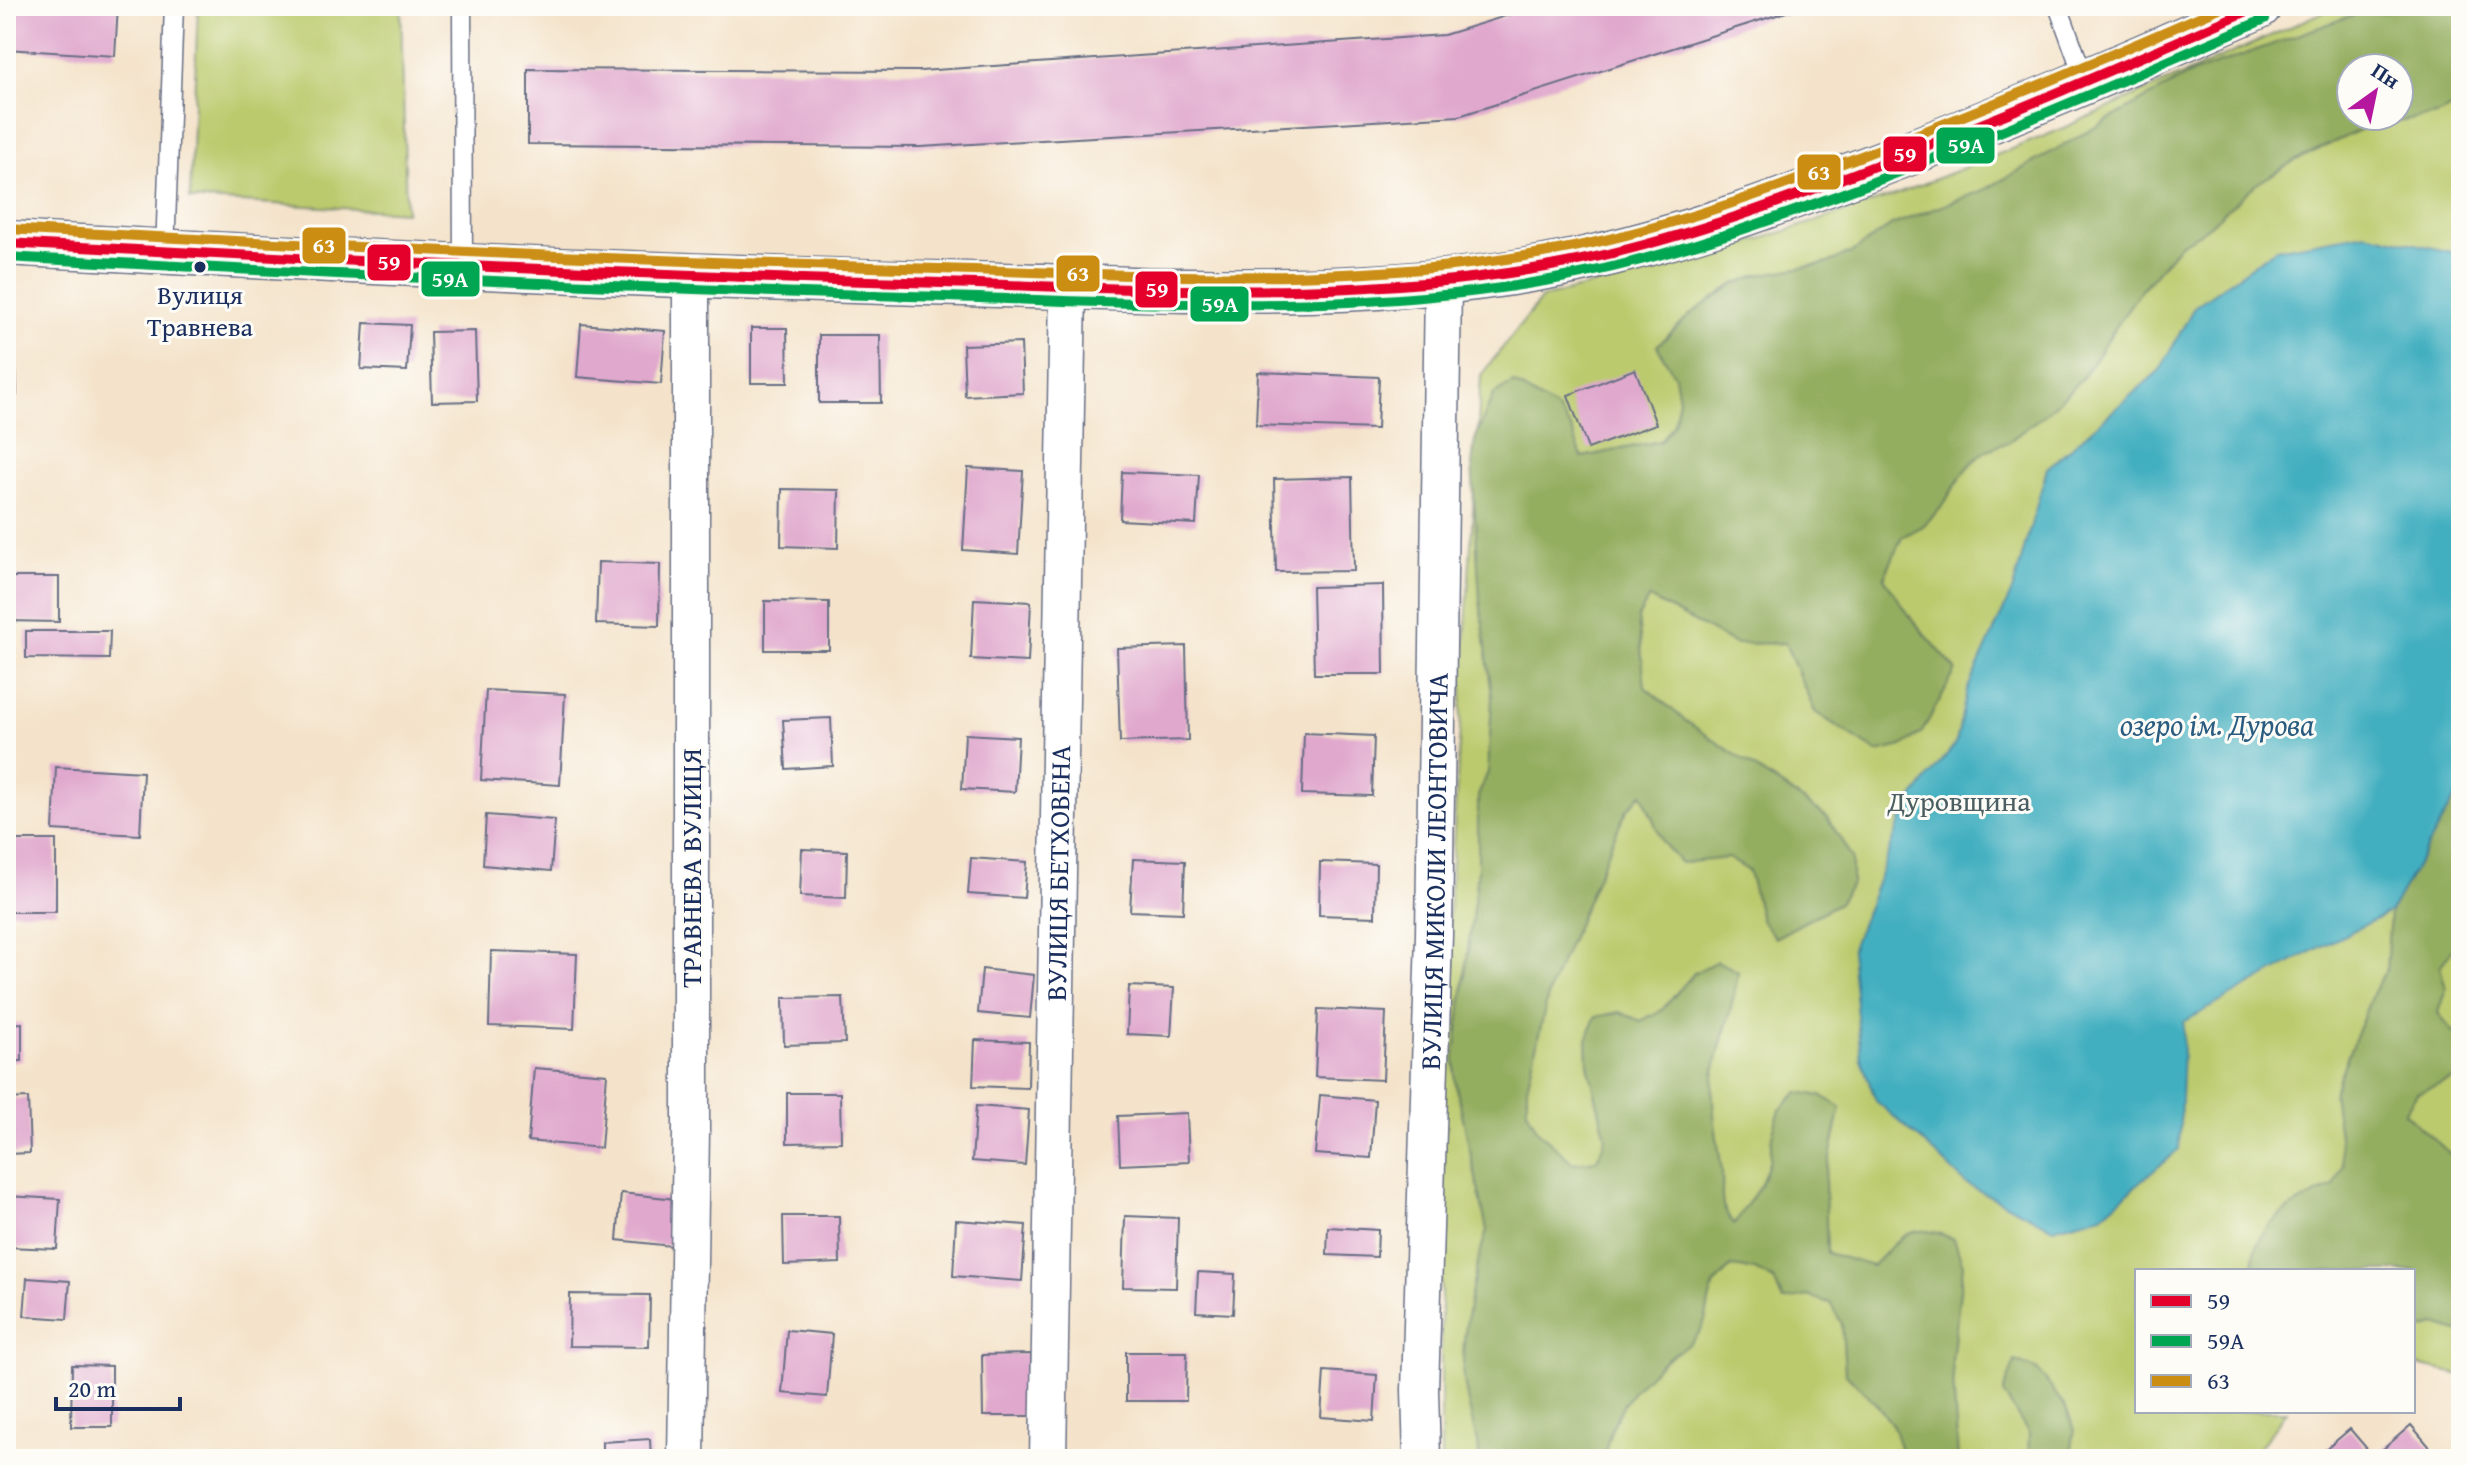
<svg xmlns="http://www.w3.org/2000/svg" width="2467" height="1465" font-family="'Gentium Book Plus',serif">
<rect width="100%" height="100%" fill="#fdfcf7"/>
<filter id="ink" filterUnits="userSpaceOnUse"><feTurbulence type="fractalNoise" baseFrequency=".0125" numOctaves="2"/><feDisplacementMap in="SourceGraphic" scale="16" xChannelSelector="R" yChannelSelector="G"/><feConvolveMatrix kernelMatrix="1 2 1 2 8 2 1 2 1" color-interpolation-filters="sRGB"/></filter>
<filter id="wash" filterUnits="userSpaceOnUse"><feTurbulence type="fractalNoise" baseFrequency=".006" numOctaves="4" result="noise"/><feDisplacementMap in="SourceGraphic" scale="32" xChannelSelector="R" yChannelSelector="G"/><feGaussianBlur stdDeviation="1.8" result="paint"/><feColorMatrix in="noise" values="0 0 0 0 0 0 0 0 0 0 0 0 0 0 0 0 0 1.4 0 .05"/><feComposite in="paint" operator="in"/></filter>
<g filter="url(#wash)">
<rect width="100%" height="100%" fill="#f4e3ca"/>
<g fill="#bbca6d" stroke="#6b7c66" stroke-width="2" fill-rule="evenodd">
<polygon points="198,6 401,6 406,212 190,199"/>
<path d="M 2337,6 L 2461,6 L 2461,1375 L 2413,1364 L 2413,1271 L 2137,1271 L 2137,1411 L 2287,1411 L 2251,1459 L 1441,1459 L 1441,1047 L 1481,375 L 1542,298 L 1715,254 L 1890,197 L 2052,133 ZM 2351,68 L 2399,68 L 2399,116 L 2351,116 Z"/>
</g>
<g fill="#94ae60" stroke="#586e5f" stroke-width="2" fill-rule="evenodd">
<path d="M 2401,6 L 2461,6 L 2461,101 L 2458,105 L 2437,115 L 2364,128 L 2296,160 L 2255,185 L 2202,232 L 2181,243 L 2137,295 L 2083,377 L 2050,410 L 2008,442 L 1985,451 L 1966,469 L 1940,509 L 1923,526 L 1902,537 L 1884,578 L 1912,619 L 1956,670 L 1922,732 L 1902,746 L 1877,752 L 1815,712 L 1785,643 L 1735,644 L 1649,598 L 1638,617 L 1645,687 L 1686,721 L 1827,817 L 1852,858 L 1852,883 L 1839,903 L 1775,938 L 1761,919 L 1749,871 L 1728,858 L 1681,863 L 1663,843 L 1642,793 L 1627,810 L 1616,833 L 1549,991 L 1527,1087 L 1527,1110 L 1538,1131 L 1573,1163 L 1597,1160 L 1606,1138 L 1588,1064 L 1587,1040 L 1595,1017 L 1619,1012 L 1641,1021 L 1662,1010 L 1694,973 L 1717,961 L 1738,971 C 1735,1010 1716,1046 1713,1086 C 1711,1110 1719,1147 1722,1172 C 1724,1198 1716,1201 1734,1224 L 1761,1184 L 1770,1159 L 1772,1135 L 1780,1110 L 1798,1092 L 1822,1096 L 1841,1107 L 1825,1179 L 1827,1253 L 1872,1266 C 1902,1237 1909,1219 1954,1239 L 1963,1265 L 1952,1361 L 1958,1459 L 1904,1459 L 1893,1426 L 1878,1406 L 1845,1373 L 1842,1324 L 1830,1303 L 1807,1296 L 1783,1301 L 1774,1280 L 1755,1270 L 1731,1267 C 1726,1272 1718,1279 1714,1286 C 1707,1300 1709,1320 1699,1333 C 1689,1347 1677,1351 1665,1360 C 1631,1388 1611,1415 1604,1459 L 1480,1459 C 1476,1432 1467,1406 1464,1379 C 1459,1341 1475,1267 1487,1230 L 1455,1081 L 1455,1055 L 1478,869 L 1478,796 L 1488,772 L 1492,697 L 1480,600 L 1472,465 L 1475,440 L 1493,395 L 1513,383 L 1557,409 L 1571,428 L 1582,457 L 1660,441 L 1674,423 L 1679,399 L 1675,376 L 1657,346 L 1692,313 L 1733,285 L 1757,275 L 1828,263 L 1851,253 L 1892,225 L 1986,189 L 2188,75 L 2358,13 L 2385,12 ZM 2351,68 L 2399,68 L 2399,116 L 2351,116 Z"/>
<path d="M 2461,787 L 2461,936 L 2440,967 L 2446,988 L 2438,1013 L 2461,1040 L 2461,1076 L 2417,1093 L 2404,1113 L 2461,1163 L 2461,1333 L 2436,1325 L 2413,1331 L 2413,1271 L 2252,1271 C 2254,1263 2254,1253 2257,1245 C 2270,1213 2305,1200 2334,1186 L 2343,1165 L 2333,1093 L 2373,992 L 2386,971 L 2390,912 Z"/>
<polygon points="2015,1361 2038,1370 2066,1408 2075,1430 2070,1459 2028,1459 2029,1434 2003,1393"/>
</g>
<polygon fill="#43afc0" stroke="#2f6f8f" stroke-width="2" points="2366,233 2461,254 2461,787 2390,912 2305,955 2184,1022 2179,1149 2102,1215 2053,1228 1966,1184 1923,1142 1876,1101 1861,1059 1851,951 1907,805 1956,743 1967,690 2013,589 2047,468 2160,370 2194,307 2276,249"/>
<g id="blocks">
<g fill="#e0a8cd">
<polygon points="6,6 118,6 115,56 6,49"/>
<polygon points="1538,6 1802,7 1459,116 920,147 528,144 528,69 920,71 1444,35"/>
<polygon points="364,323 410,325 407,371 361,369"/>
<polygon points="581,324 665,331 661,384 577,377"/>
<polygon points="751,328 787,328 788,383 751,383"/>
<polygon points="475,331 477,401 432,402 430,332"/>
<polygon points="819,335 880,335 881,403 819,403"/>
<polygon points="6,340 15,340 17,395 6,395"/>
<polygon points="1021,343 1023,393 965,396 963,345"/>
<polygon points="1635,369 1656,424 1588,449 1568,395"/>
<polygon points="1258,372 1379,377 1377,429 1256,425"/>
<polygon points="968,468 1023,471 1018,554 963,550"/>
<polygon points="1122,472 1199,475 1196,524 1120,520"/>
<polygon points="1352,477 1354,571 1276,572 1274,479"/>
<polygon points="782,489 839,490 838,548 781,546"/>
<polygon points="598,562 660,564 659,626 596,624"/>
<polygon points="6,577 59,577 59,622 6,621"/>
<polygon points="1383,585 1384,674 1314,674 1312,587"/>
<polygon points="974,599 1031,602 1028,662 971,659"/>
<polygon points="765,601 829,602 829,650 765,650"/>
<polygon points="26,631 110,631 109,659 26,658"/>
<polygon points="1186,646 1188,740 1120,742 1117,648"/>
<polygon points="486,690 565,694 560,785 481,780"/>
<polygon points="831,718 833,766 786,769 783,720"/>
<polygon points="1304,733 1374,736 1372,796 1302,794"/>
<polygon points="965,734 1018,737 1015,792 962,789"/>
<polygon points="56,767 143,772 140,835 53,830"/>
<polygon points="486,815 555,820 551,871 483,865"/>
<rect x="6" y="840" width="50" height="72"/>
<polygon points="802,849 847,851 846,898 800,896"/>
<polygon points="971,858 1027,862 1024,898 968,894"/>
<polygon points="1133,859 1185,861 1183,913 1130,911"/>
<polygon points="1320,862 1376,864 1375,917 1319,915"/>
<polygon points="491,951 577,954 574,1029 489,1026"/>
<polygon points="982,969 1034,975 1030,1018 978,1013"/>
<polygon points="1129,986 1174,988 1171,1036 1127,1034"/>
<polygon points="843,997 845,1043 784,1045 783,998"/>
<polygon points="1318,1009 1386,1012 1383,1080 1315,1077"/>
<polygon points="22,1023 22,1061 6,1061 6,1024"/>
<polygon points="975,1040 1029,1042 1028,1088 973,1086"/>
<polygon points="534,1068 607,1074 601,1148 528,1141"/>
<polygon points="787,1093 840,1093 841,1142 787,1143"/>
<polygon points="1320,1095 1375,1100 1371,1158 1315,1154"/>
<polygon points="28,1098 30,1153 6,1154 6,1099"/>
<polygon points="976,1106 1029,1110 1025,1165 972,1161"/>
<polygon points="1187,1113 1189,1162 1120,1165 1118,1116"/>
<polygon points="621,1193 675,1199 671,1246 617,1240"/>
<polygon points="6,1196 60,1199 57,1249 6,1247"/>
<polygon points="783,1216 839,1216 840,1263 784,1265"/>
<polygon points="1125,1216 1178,1218 1176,1288 1123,1287"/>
<polygon points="956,1220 1026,1225 1022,1281 953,1276"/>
<polygon points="1328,1227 1378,1230 1377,1257 1327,1255"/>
<polygon points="1198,1272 1235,1274 1233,1314 1196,1312"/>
<polygon points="27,1278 70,1281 67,1319 24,1316"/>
<polygon points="570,1294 650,1295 649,1347 569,1346"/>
<polygon points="787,1330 832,1334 827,1397 782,1393"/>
<polygon points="1126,1352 1187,1352 1186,1401 1126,1401"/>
<polygon points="1031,1354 1032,1416 983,1416 982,1355"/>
<polygon points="72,1365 112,1366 112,1427 71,1427"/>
<polygon points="1324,1371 1377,1375 1374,1421 1321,1417"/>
<polygon points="2411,1425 2440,1459 2319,1459 2317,1457 2350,1429 2374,1457"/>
<polygon points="650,1439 651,1459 602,1459 602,1442"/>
</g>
</g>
</g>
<g filter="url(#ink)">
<use href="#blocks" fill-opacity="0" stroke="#676e84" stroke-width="2"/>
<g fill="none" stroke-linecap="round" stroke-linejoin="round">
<defs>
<g id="lane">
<polyline points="462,6 463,266"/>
<polyline points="2058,6 2086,83"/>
<polyline points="165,252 174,6"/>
</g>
<g id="street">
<polyline points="686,1459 691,1131 691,277"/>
<path id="s1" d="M 1048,1459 L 1068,288"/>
<path id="s2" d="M 1422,1459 L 1420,1390 L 1434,935 L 1443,283"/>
</g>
<path id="secondary" d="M 6,243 C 326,261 646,276 966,284 C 1170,289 1375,304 1577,261 C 1679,239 1778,203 1875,166 C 2005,117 2132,62 2259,6"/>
</defs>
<use href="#lane" stroke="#676e84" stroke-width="21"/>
<use href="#street" stroke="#676e84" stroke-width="39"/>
<use href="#secondary" stroke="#676e84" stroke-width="47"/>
<use href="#lane" stroke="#fff" stroke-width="18"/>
<use href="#street" stroke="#fff" stroke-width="36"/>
<use href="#secondary" stroke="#fff" stroke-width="44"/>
<defs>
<path id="bus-1" d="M 6,243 C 318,260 630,275 943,283 C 1154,289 1368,304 1577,261 C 1675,241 1770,206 1864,170 C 1997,120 2128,63 2259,6"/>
<path id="bus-2" d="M 6,257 C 319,274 632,289 945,297 C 1157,303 1372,318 1581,274 C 1679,254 1775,219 1868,184 C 2002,133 2134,76 2265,19"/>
<path id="bus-3" d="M 7,229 C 317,246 628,261 939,269 C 1151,275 1365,290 1574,247 C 1671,227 1764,193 1856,158 C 1980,111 2103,59 2224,6"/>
</defs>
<use href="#bus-1" stroke="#fdfcf7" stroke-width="16"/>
<use href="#bus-2" stroke="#fdfcf7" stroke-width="16"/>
<use href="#bus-3" stroke="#fdfcf7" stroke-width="16"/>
<use href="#bus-1" stroke="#e4002b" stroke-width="10"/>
<use href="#bus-2" stroke="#00a651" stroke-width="10"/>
<use href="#bus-3" stroke="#cb8e13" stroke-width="10"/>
</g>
</g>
<circle fill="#1b2f5e" stroke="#fdfcf7" stroke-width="3" cx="200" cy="267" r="7"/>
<g text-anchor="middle" stroke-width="6" stroke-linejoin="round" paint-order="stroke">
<g font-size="26" fill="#1b2f5e" stroke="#fdfcf7">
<text x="200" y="304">Вулиця<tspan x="200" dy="32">Травнева</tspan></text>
</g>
<g font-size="28" fill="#4b5e62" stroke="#fdfcf7">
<text x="1959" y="811">Дуровщина</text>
</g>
<g font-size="28" fill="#1b2f5e" stroke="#fdfcf7">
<text transform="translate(691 868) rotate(-90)" y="10">ТРАВНЕВА ВУЛИЦЯ</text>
<text dy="10" stroke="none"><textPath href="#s2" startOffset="588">ВУЛИЦЯ МИКОЛИ ЛЕОНТОВИЧА</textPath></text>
<text dy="10" stroke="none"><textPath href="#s1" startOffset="586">ВУЛИЦЯ БЕТХОВЕНА</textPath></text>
</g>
<g font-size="30" font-style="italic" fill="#295c80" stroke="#fdfcf7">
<text x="2217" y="735">озеро ім. Дурова</text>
</g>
</g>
<g stroke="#fdfcf7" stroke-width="3">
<rect x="1935" y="126" width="61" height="39" rx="8" fill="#00a651"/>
<rect x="1882" y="135" width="46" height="38" rx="8" fill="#e4002b"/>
<rect x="1796" y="153" width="46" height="38" rx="8" fill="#cb8e13"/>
<rect x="301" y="226" width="46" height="39" rx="8" fill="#cb8e13"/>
<rect x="366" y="243" width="46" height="39" rx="8" fill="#e4002b"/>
<rect x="1055" y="254" width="46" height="39" rx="8" fill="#cb8e13"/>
<rect x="420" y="260" width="61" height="38" rx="8" fill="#00a651"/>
<rect x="1134" y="270" width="45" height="39" rx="8" fill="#e4002b"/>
<rect x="1189" y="285" width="61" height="38" rx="8" fill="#00a651"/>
</g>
<g font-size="22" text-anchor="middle" font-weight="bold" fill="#fff">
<text x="1966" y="153">59А</text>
<text x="1905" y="162">59</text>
<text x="1819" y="180">63</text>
<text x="324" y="253">63</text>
<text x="389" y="270">59</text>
<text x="1078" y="281">63</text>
<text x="450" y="287">59А</text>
<text x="1157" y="297">59</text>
<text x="1220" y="312">59А</text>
</g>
<rect width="2467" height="1465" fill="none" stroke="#fdfcf7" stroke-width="32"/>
<rect x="2135" y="1269" width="280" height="144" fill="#fdfcf7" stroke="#a3aaba" stroke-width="2"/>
<rect x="2151" y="1295" width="40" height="12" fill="#e4002b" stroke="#a3aaba" stroke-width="2"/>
<text x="2207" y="1309" font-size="24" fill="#1b2f5e">59</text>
<rect x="2151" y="1335" width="40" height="12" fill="#00a651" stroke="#a3aaba" stroke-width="2"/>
<text x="2207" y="1349" font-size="24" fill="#1b2f5e">59А</text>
<rect x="2151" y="1375" width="40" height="12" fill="#cb8e13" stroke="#a3aaba" stroke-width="2"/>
<text x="2207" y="1389" font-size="24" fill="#1b2f5e">63</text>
<g transform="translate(2375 92) rotate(33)"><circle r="38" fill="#fdfcf7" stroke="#a3aaba" stroke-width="2"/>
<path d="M0-6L14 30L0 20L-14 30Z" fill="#b5179e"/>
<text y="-12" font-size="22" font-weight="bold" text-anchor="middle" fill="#1b2f5e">Пн</text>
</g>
<path d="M56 1397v12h124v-12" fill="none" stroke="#1b2f5e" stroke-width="4"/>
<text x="68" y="1397" font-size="24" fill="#1b2f5e" stroke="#fdfcf7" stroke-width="6" paint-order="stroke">20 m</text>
</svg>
